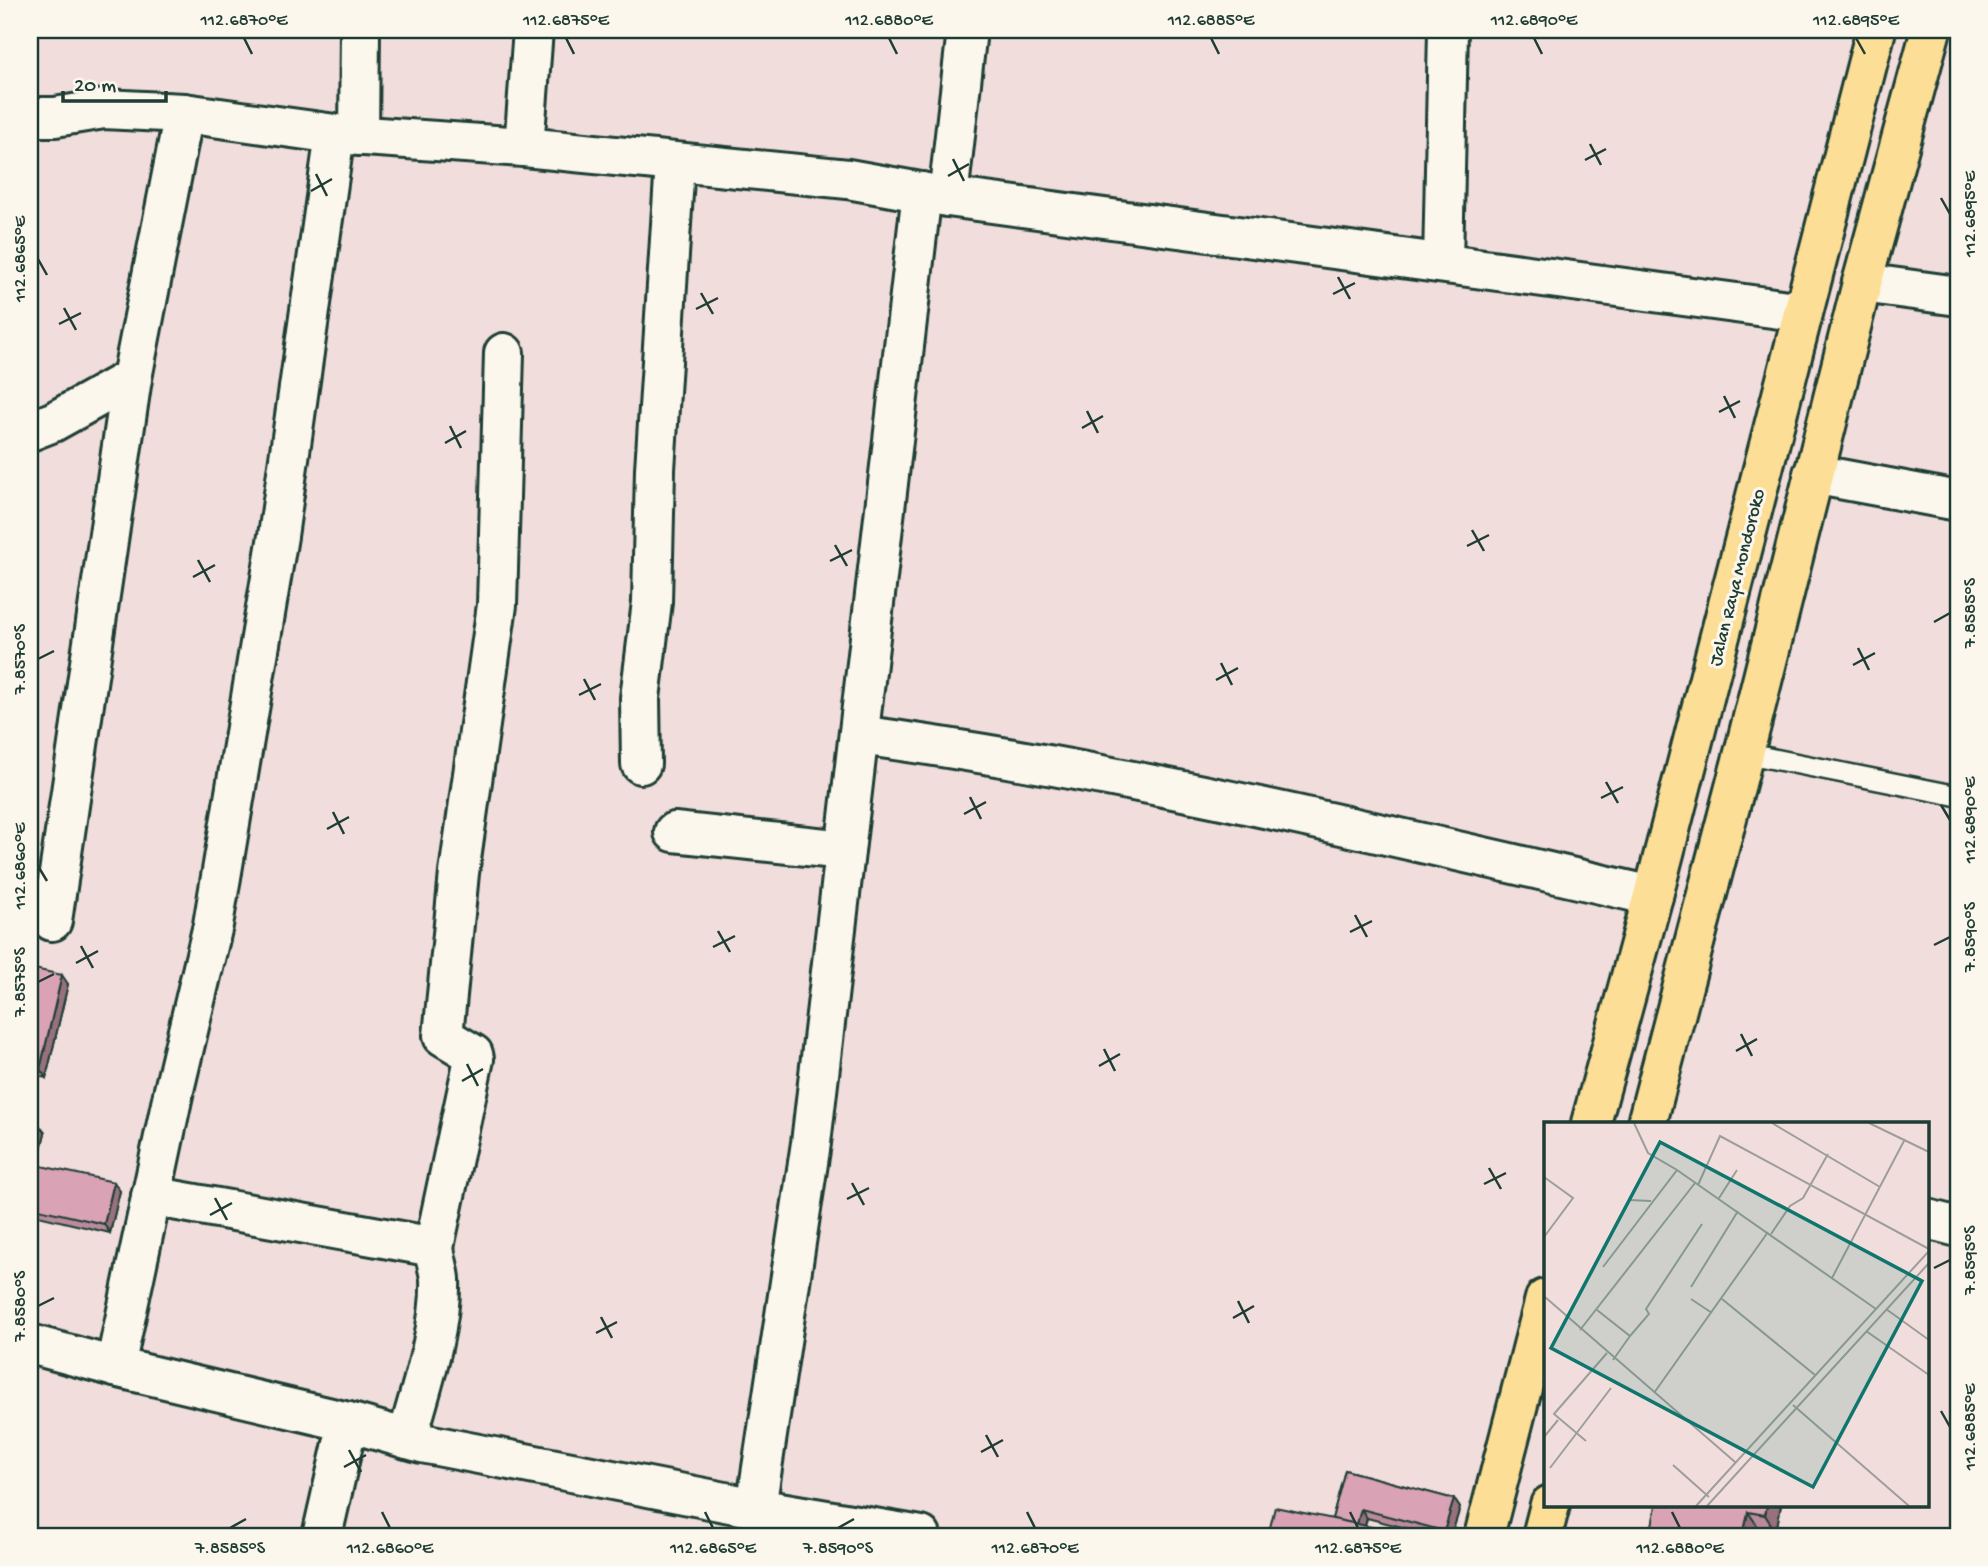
<svg xmlns="http://www.w3.org/2000/svg" width="1988" height="1566" font-family="'Gochi Hand',sans-serif">
<rect width="100%" height="100%" fill="#f1dedc"/>
<filter id="ink" filterUnits="userSpaceOnUse"><feTurbulence type="fractalNoise" baseFrequency=".0143" numOctaves="2"/><feDisplacementMap in="SourceGraphic" scale="14" xChannelSelector="R" yChannelSelector="G"/><feConvolveMatrix kernelMatrix="1 2 1 2 8 2 1 2 1" color-interpolation-filters="sRGB"/></filter>
<g filter="url(#ink)">
<g fill="none" stroke-linecap="round" stroke-linejoin="round">
<defs>
<polyline id="service" points="1744,753 1958,796"/>
<g id="minor">
<polyline points="184,113 335,134 524,147 848,179 948,197 1803,312"/>
<polyline points="30,117 55,117 104,109 184,113 132,378 52,921"/>
<polyline points="359,136 360,30"/>
<polyline points="524,147 533,30"/>
<polyline points="948,197 967,30"/>
<polyline points="1443,263 1448,30"/>
<polyline points="1862,283 1958,296"/>
<polyline points="30,431 53,422 132,378"/>
<polyline points="1813,474 1958,501"/>
<path d="M 859,735 C 1126,771 1390,836 1653,896"/>
<polyline points="641,764 640,698 652,602 655,469 675,163"/>
<polyline points="674,832 845,850"/>
<polyline points="151,1196 434,1247 474,1059 473,1054 443,1036 459,873 497,605 504,353"/>
<polyline points="30,1344 115,1367 348,1422 422,1443 756,1508 921,1536"/>
<polyline points="115,1367 174,1090 213,925 278,536 335,134"/>
<path d="M 407,1439 C 420,1392 442,1328 440,1279 C 439,1269 435,1258 434,1247"/>
<polyline points="756,1508 811,1143 922,192"/>
<polyline points="322,1536 348,1422"/>
</g>
<polyline id="tertiary" points="1927,1219 1958,1227"/>
<g id="trunk">
<polyline points="1591,1123 1653,896 1876,30"/>
<polyline points="1647,1123 1744,753 1862,283 1931,30"/>
<polyline points="1484,1536 1545,1299"/>
<polyline points="1542,1536 1550,1505"/>
</g>
</defs>
<use href="#service" stroke="#1f3d34" stroke-width="24"/>
<use href="#minor" stroke="#1f3d34" stroke-width="44"/>
<use href="#tertiary" stroke="#1f3d34" stroke-width="44"/>
<use href="#trunk" stroke="#1f3d34" stroke-width="44"/>
<use href="#service" stroke="#fbf7ec" stroke-width="19"/>
<use href="#minor" stroke="#fbf7ec" stroke-width="38"/>
<use href="#tertiary" stroke="#fbf7ec" stroke-width="38"/>
<use href="#trunk" stroke="#fcde96" stroke-width="38"/>
</g>
<g fill="#bb8b9c" stroke="#1f3d34" stroke-width="2">
<polygon points="30,968 68,984 46,1078 30,1074"/>
<polygon points="30,1122 39,1125 45,1133 38,1161 30,1159"/>
<polygon points="30,1161 32,1165 120,1191 110,1233 30,1214"/>
<polygon points="1345,1470 1454,1499 1460,1508 1451,1536 1437,1536 1367,1518 1365,1526 1332,1519"/>
<polygon points="1656,1505 1781,1505 1776,1532"/>
</g>
<g fill="#98717f" stroke="#1f3d34" stroke-width="2">
<polygon points="62,975 68,984 46,1078 40,1069"/>
<polygon points="39,1125 45,1133 38,1161 32,1152"/>
<polygon points="114,1182 120,1191 110,1233 104,1224"/>
<polygon points="1454,1499 1460,1508 1451,1536 1448,1536 1444,1531"/>
<polygon points="1767,1505 1781,1505 1776,1532 1765,1515"/>
<polygon points="1361,1509 1367,1518 1362,1536 1356,1527"/>
<polygon points="1748,1512 1759,1528 1758,1536 1743,1536"/>
</g>
<g fill="#d9a2b5" stroke="#1f3d34" stroke-width="2">
<polygon points="30,968 62,975 40,1069 30,1067"/>
<polygon points="30,1122 39,1125 32,1152 30,1152"/>
<polygon points="32,1164 114,1182 104,1224 30,1207 30,1175"/>
<polygon points="1345,1470 1454,1499 1444,1531 1361,1509 1357,1524 1332,1519"/>
<polygon points="1656,1505 1767,1505 1765,1515 1748,1512 1743,1536 1650,1536"/>
<polygon points="1275,1507 1415,1536 1268,1536"/>
</g>
</g>
<path fill="none" stroke="#1f3d34" stroke-width="2.5" d="M 244,38 L 252,54M 566,38 L 574,54M 889,38 L 897,54M 1211,38 L 1219,54M 1534,38 L 1542,54M 1856,38 L 1865,54M 1590,144 L 1601,165M 953,159 L 964,181M 1585,160 L 1606,149M 316,174 L 327,196M 948,176 L 969,164M 311,191 L 332,179M 1941,198 L 1950,214M 38,259 L 47,275M 1338,277 L 1350,299M 701,293 L 713,314M 1333,294 L 1355,283M 64,308 L 76,330M 696,309 L 718,298M 59,324 L 81,313M 1724,396 L 1735,418M 1087,411 L 1098,433M 1719,412 L 1740,401M 450,426 L 461,448M 1082,428 L 1103,416M 445,443 L 466,431M 1472,530 L 1484,551M 835,545 L 847,566M 1467,546 L 1489,535M 198,560 L 210,582M 830,561 L 852,550M 193,577 L 215,565M 1934,622 L 1950,613M 1858,648 L 1869,670M 38,659 L 54,651M 1221,663 L 1232,685M 1853,665 L 1875,653M 584,679 L 595,700M 1216,680 L 1238,668M 579,695 L 601,684M 1606,782 L 1618,803M 970,797 L 981,819M 1601,798 L 1623,787M 1941,805 L 1950,820M 333,812 L 344,834M 964,814 L 986,802M 327,829 L 349,817M 38,866 L 47,881M 1355,915 L 1367,937M 718,931 L 730,952M 1350,932 L 1372,921M 1934,945 L 1950,937M 81,946 L 93,968M 713,947 L 735,936M 76,963 L 98,951M 38,982 L 54,974M 1741,1034 L 1752,1056M 1104,1049 L 1115,1071M 1736,1051 L 1757,1039M 467,1064 L 478,1086M 1099,1066 L 1120,1054M 462,1081 L 483,1069M 1489,1168 L 1501,1189M 852,1183 L 864,1205M 1484,1184 L 1506,1173M 215,1198 L 227,1220M 847,1199 L 869,1188M 210,1215 L 232,1203M 1934,1268 L 1950,1260M 1238,1301 L 1249,1323M 38,1306 L 54,1298M 601,1317 L 612,1338M 1233,1318 L 1254,1306M 596,1333 L 617,1322M 1941,1411 L 1950,1427M 986,1435 L 998,1457M 349,1450 L 361,1472M 981,1452 L 1003,1440M 344,1467 L 366,1455M 382,1512 L 390,1528M 705,1512 L 713,1528M 1027,1512 L 1035,1528M 1350,1512 L 1358,1528M 1672,1512 L 1680,1528M 230,1528 L 246,1519M 838,1528 L 854,1519"/>
<g text-anchor="middle" stroke-width="6" stroke-linejoin="round" paint-order="stroke">
<g font-size="19" fill="#1f3d34" stroke="#fbf7ec">
<text transform="translate(1735 577) rotate(-76)" y="7">Jalan Raya Mondoroko</text>
</g>
</g>
<g transform="translate(1544 1122)">
<rect width="385" height="385" fill="#f1dedc"/>
<path fill="none" stroke="#9d9e99" stroke-width="2" d="M 228,1 L 336,65M 325,1 L 385,30M 133,48 L 332,187M 0,55 L 29,76 L 0,115M 154,63 L 176,14 L 385,127M 175,76 L 193,48M 85,78 L 107,79M 227,112 L 246,84 L 259,76 L 284,32M 59,145 L 133,48 L 104,31 L 90,1M 288,156 L 361,17M 147,165 L 194,89M 1,175 L 191,340M 147,177 L 168,191M 178,177 L 271,253M 342,187 L 385,218M 53,188 L 86,214 L 105,192 L 102,187 L 158,102M 36,208 L 151,61M 322,209 L 385,253M 69,238 L 86,214M 110,271 L 224,110M 249,283 L 365,384M 0,315 L 14,298M 42,319 L 10,292 L 63,231M 129,343 L 165,375M 6,346 L 67,266M 152,384 L 385,129M 163,384 L 385,141"/>
<path fill="#0f766e" fill-opacity="0.15" stroke="#0f766e" stroke-width="3.5" d="M 116,20 L 378,159 L 269,365 L 7,226 Z"/>
<rect width="385" height="385" fill="none" stroke="#1f3d34" stroke-width="3.5"/>
</g>
<rect width="1988" height="1566" fill="none" stroke="#fbf7ec" stroke-width="77"/>
<path d="M63 91v10h103v-10" fill="none" stroke="#1f3d34" stroke-width="3.5"/>
<text x="74" y="91" font-size="21" fill="#1f3d34" stroke="#fbf7ec" stroke-width="5" paint-order="stroke">20 m</text>
<rect x="38" y="38" width="1912" height="1490" fill="none" stroke="#1f3d34" stroke-width="2.5"/>
<g font-size="18" text-anchor="middle" fill="#1f3d34">
<text x="244" y="25">112.6870°E</text>
<text x="566" y="25">112.6875°E</text>
<text x="889" y="25">112.6880°E</text>
<text x="1211" y="25">112.6885°E</text>
<text x="1534" y="25">112.6890°E</text>
<text x="1856" y="25">112.6895°E</text>
<text transform="translate(1969 214) rotate(-90)" y="6">112.6895°E</text>
<text transform="translate(19 259) rotate(-90)" y="6">112.6865°E</text>
<text transform="translate(1969 613) rotate(-90)" y="6">7.8585°S</text>
<text transform="translate(19 659) rotate(-90)" y="6">7.8570°S</text>
<text transform="translate(1969 820) rotate(-90)" y="6">112.6890°E</text>
<text transform="translate(19 866) rotate(-90)" y="6">112.6860°E</text>
<text transform="translate(1969 937) rotate(-90)" y="6">7.8590°S</text>
<text transform="translate(19 982) rotate(-90)" y="6">7.8575°S</text>
<text transform="translate(1969 1260) rotate(-90)" y="6">7.8595°S</text>
<text transform="translate(19 1306) rotate(-90)" y="6">7.8580°S</text>
<text transform="translate(1969 1427) rotate(-90)" y="6">112.6885°E</text>
<text x="230" y="1553">7.8585°S</text>
<text x="390" y="1553">112.6860°E</text>
<text x="713" y="1553">112.6865°E</text>
<text x="838" y="1553">7.8590°S</text>
<text x="1035" y="1553">112.6870°E</text>
<text x="1358" y="1553">112.6875°E</text>
<text x="1680" y="1553">112.6880°E</text>
</g>
</svg>
